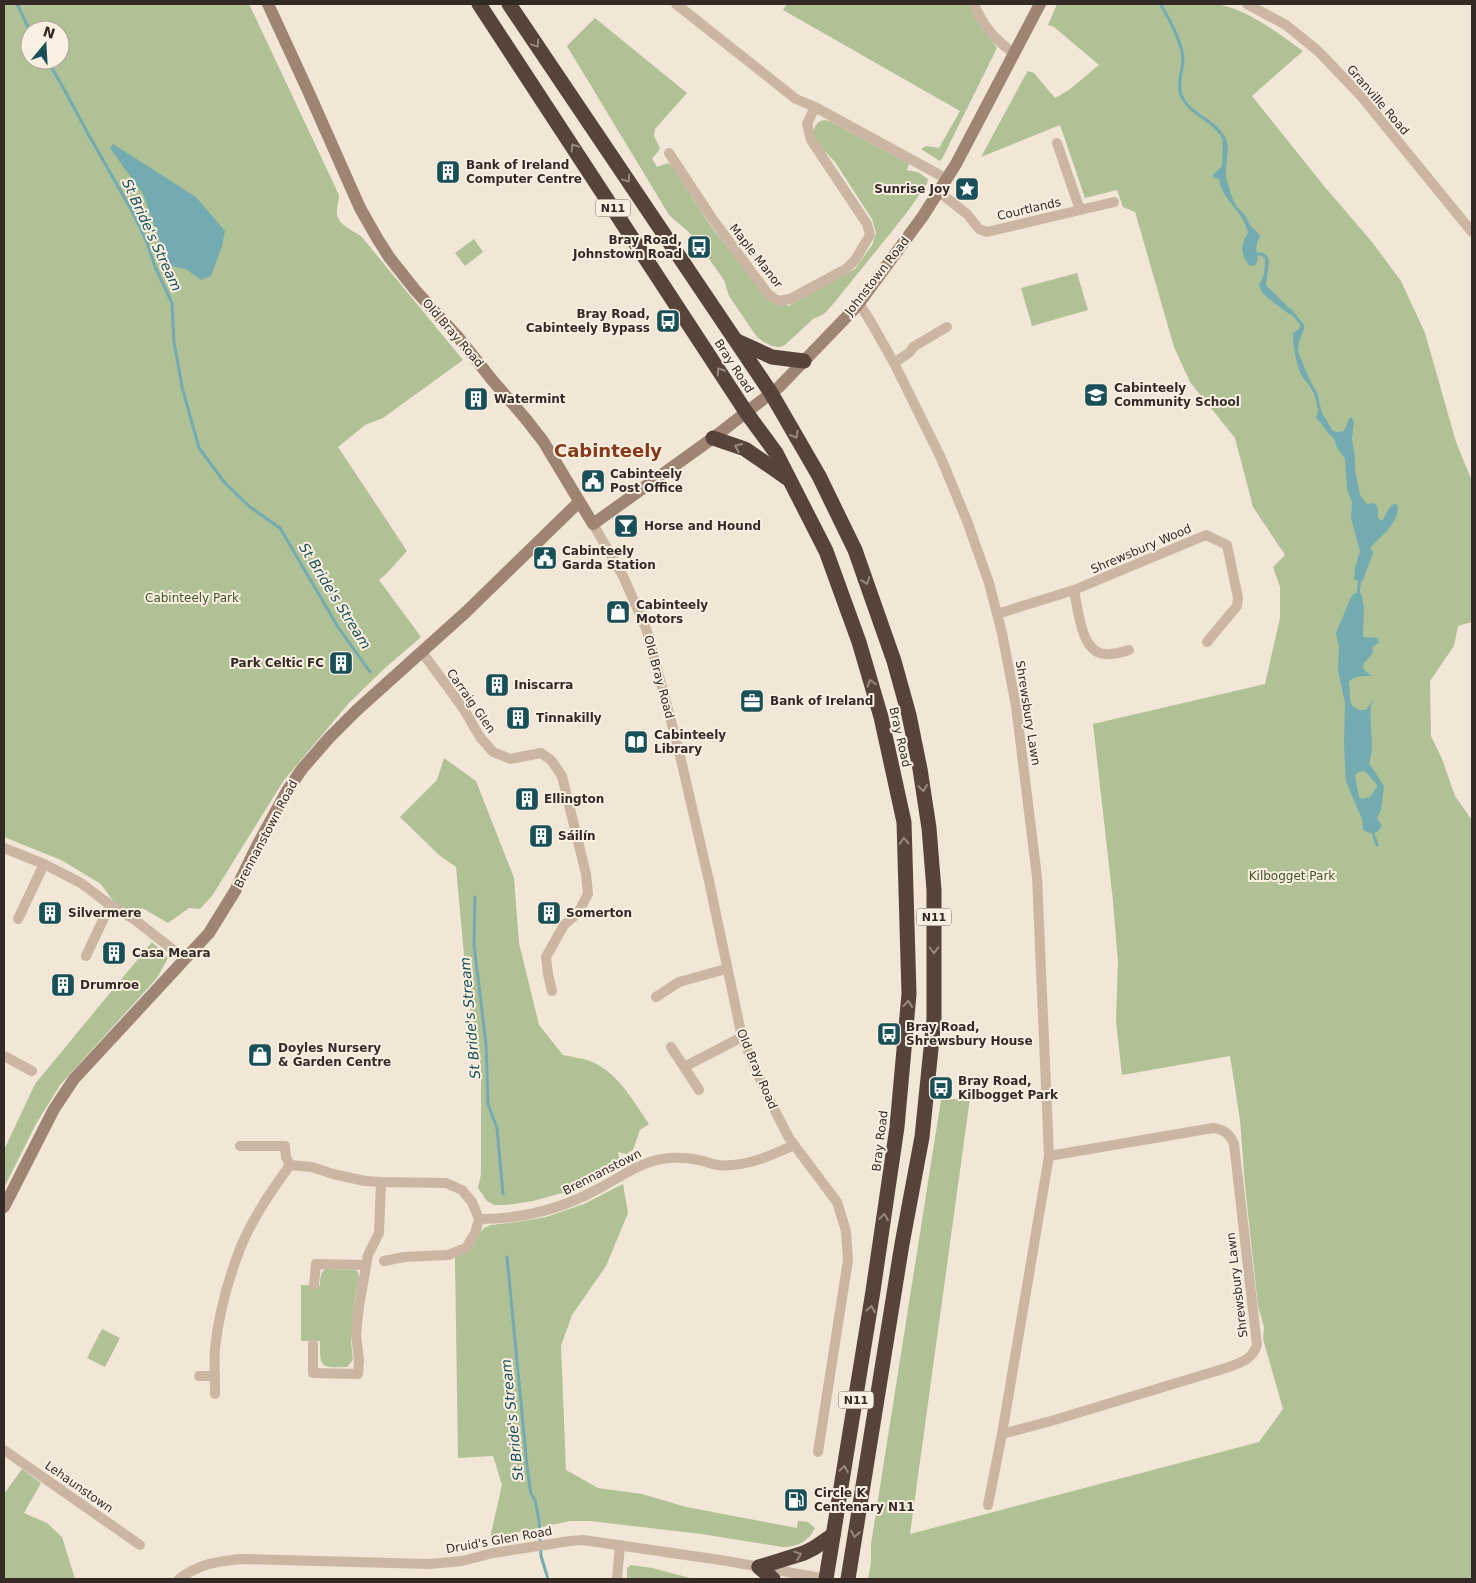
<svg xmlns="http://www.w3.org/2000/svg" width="1476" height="1583" font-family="'DejaVu Sans',sans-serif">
<rect width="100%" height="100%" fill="#f2e6d6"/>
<g fill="#b0c196" fill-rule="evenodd">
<path d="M 4,4 L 249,4 L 339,195 C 339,201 336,209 337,215 C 339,225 353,231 361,236 L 463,360 L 383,418 L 365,425 L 338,447 L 407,551 L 386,574 L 379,580 L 421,637 L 385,668 L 349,703 L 284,780 L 212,896 L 200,909 L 189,908 L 168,923 L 142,908 L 127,921 L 101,884 L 61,860 L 4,837 ZM 30,30 L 60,30 L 60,60 L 30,60 Z"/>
<polygon points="787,4 969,4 986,33 997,48 942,159 940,161 921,149 926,146 939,148 960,111 783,10"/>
<path d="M 1057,4 L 1133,4 L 1142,5 L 1144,4 L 1215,4 C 1246,8 1278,33 1303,51 L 1252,96 L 1324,186 L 1372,242 L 1401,281 L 1425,333 L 1456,442 L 1472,481 L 1472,622 L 1458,626 L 1454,646 L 1430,681 L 1431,736 L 1442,759 L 1455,796 L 1472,820 L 1472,1579 L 868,1579 L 871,1563 L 871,1544 L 941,1100 L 970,1098 L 910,1534 L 1259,1442 L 1283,1409 L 1263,1339 L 1264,1327 L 1258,1306 L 1245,1186 L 1240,1120 L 1230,1056 L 1122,1075 L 1116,1021 L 1118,962 L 1113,901 L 1093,724 L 1265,684 L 1280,618 L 1280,587 L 1273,567 L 1285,555 L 1253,507 L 1235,438 L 1190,382 L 1174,347 L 1135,212 L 1123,207 L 1117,190 L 1085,198 L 1060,125 L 981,157 L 1027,72 L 1028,71 L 1034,73 L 1055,98 L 1069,90 L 1099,65 L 1054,27 L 1048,25 Z"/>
<path d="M 595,18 L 687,93 L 655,129 L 654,136 L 660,148 L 657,153 L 652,158 L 657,167 L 668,163 L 673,167 L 710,225 L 764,294 L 786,304 L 788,306 L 855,269 L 872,245 L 876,233 L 872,219 L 835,162 L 814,140 C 812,129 816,117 830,121 L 909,164 L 907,170 L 918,172 L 928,179 L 927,184 L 905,215 L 834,303 L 824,314 L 813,319 L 785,345 L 780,347 L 772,346 L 764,342 L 757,337 L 729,296 L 724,280 L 692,235 L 669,215 L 567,46 Z"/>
<polygon points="474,239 483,252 465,266 455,253"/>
<polygon points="1077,273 1088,310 1032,326 1021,288"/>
<path d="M 444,758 L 476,781 L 514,878 L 519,943 L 539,1025 L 563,1055 C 572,1057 582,1058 590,1061 C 618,1072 633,1101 649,1124 L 640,1130 L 633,1150 L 626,1154 L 618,1152 L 620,1163 L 562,1193 L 533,1201 L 506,1205 L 494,1205 L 487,1201 L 478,1188 L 481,1174 L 481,1066 L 468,998 L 456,867 L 439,855 L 400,817 L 437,780 Z"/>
<polygon points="152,942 168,958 157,978 60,1085 36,1124 4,1188 4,1150 35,1084"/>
<path d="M 623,1184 L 628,1213 L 606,1266 L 572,1315 L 561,1346 L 566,1470 L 598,1488 L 642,1494 L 686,1507 L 797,1528 L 798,1521 L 808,1522 L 815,1528 C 809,1541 798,1547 783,1547 L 701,1534 L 590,1521 L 570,1521 L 490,1538 L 502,1485 L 493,1456 L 458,1458 L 455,1258 L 460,1255 L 484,1228 L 491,1225 L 517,1222 L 546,1217 L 584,1204 Z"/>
<path d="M 325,1269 L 356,1270 L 358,1272 L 359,1279 L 354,1304 L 351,1341 L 353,1360 L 347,1367 C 320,1368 320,1368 320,1341 L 301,1341 L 301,1285 L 320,1286 C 320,1279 320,1274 325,1269 Z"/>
<polygon points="102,1329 120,1338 105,1367 87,1358"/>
<polygon points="22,1469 41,1483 24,1513 47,1523 62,1537 75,1579 4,1579 4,1494"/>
<polygon points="631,1565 652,1568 694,1579 627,1579 627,1568"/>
</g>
<g fill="#74abb0" fill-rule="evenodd">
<path d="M 1223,136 L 1225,136 C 1232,150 1223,166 1227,181 C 1230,189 1232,201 1237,207 C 1239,210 1243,212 1245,215 C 1247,218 1248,222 1250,225 C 1254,230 1258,231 1260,237 C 1255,245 1256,251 1258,260 L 1255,265 L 1250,266 C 1240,255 1240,245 1248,233 C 1244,211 1222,201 1219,179 L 1214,178 L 1213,175 L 1222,166 Z"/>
<polygon points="113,144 196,197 225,231 222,246 211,276 201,280 186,269 166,265 165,256 143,194 110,148"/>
<path d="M 1265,258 L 1268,259 L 1269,262 L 1266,285 L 1294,313 L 1289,314 L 1263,294 L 1259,285 C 1265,276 1265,268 1265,258 Z"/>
<path d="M 1301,325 L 1304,326 L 1304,328 L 1299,342 L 1298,352 L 1312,385 C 1297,381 1293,346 1293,333 L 1299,329 Z"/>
<path d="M 1318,411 L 1322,413 L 1333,431 L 1338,432 L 1344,431 L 1349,419 L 1351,417 L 1354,421 L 1352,439 L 1355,458 L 1355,470 L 1360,495 L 1367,504 C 1379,501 1378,509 1378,518 L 1382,521 L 1390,507 L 1394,504 L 1397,504 C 1402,521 1379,538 1370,548 L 1373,552 C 1371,562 1365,571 1363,581 L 1354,580 L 1355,568 L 1360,551 L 1351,518 L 1352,502 L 1347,489 L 1345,459 L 1336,446 L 1335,440 L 1329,434 L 1320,422 L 1316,418 Z"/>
<path d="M 1355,593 L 1361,593 L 1364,607 L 1363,637 L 1377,638 L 1379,642 L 1372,648 L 1373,653 L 1364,663 L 1363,668 C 1365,672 1369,673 1372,676 C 1364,676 1354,675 1349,682 L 1350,699 L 1352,706 L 1359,710 L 1366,710 L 1372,701 C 1367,720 1376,745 1369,763 L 1384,786 L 1381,810 L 1377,818 L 1382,826 L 1377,832 L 1370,833 L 1363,830 L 1362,819 L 1346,782 L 1344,744 L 1345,703 L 1338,670 L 1339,647 L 1336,633 L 1351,597 ZM 1364,771 C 1369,774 1371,780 1376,783 L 1377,787 L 1370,797 L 1362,799 L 1359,797 L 1355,776 L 1358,772 Z"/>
</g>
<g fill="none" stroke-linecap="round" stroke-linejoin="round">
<g stroke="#74abb0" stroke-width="3">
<polyline points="17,4 30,31"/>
<path d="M 1160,4 C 1168,16 1184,46 1183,61 C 1182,72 1177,84 1181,95 C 1190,116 1215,119 1224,139"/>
<polyline points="47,60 64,89 86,130 133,213 146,240 156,269 172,303 174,342 182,387 199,448 225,483 250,507 280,528 338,627 370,672"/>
<polyline points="1253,254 1262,254 1266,257 1267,262"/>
<polyline points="1290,310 1303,326 1302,329"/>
<polyline points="1309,382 1316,394 1321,416"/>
<polyline points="1358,596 1360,577"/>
<polyline points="1372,830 1377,845"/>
<polyline points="475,897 474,945 486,1044 488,1104 497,1128 503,1194"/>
<polyline points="507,1257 527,1466 531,1494 535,1500 539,1520 541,1556 548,1579"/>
</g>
<g stroke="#cab6a2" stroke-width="10">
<polyline points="676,4 796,99 815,107 947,179"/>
<path d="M 974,4 C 983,26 995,40 1015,54"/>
<polyline points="1247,4 1286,25 1318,51 1361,96 1472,232"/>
<polyline points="1057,143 1080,210"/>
<polyline points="669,153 714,221 768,294 778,301 790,299 846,269 855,260 870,235 867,224 811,140 807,124 815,107"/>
<polyline points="939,192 967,214 979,229 987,232 1114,202"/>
<polyline points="859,303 872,324 894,363 941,458 967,521 989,583 1002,633 1016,706 1037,877 1049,1156 1002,1434 988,1505"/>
<polyline points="894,363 910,352 913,347 947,327"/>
<polyline points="593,524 623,576 647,631 678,747 709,881 742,1037 768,1097 789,1138 837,1202 846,1231 848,1260 818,1452"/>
<path d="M 1074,590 C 1078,609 1081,653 1105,654 C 1113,655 1122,652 1129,650"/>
<polyline points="997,614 1074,590 1206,535 1227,545 1238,598 1237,606 1207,642"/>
<polyline points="422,652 463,708 480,737 493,752 510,759 541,753 551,760 562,776 586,874 588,894 578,913 564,925 546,957 548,974 552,991"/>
<polyline points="4,848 44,864 81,883 110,905 135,920 185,959"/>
<polyline points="18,919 44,864"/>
<polyline points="86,956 110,905"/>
<polyline points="656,997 679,982 726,969"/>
<polyline points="671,1047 699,1090"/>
<polyline points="4,1056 32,1071"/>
<polyline points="684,1067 742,1037"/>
<polyline points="240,1146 285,1146 286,1157 290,1165"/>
<path d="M 479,1219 C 521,1219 559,1210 596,1190 C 614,1181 631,1168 650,1162 C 665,1157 684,1157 699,1160 C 705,1161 711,1164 717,1165 C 744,1168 770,1156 794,1145"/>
<polyline points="314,1285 316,1264 366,1265"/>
<polyline points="313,1344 313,1373 358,1374 359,1360 356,1335 359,1306 368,1255 379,1233 381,1182"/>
<polyline points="199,1376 215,1376"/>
<path d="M 215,1394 C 215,1379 214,1363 215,1348 C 219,1313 229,1276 242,1244 C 254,1216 272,1190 290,1165 L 312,1167 L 333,1174 L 365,1181 L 381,1182 L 446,1183 L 462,1190 L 472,1202 L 479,1219 L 475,1233 L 466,1248 L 448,1255 L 404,1257 L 384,1261"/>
<path d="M 1002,1434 L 1051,1421 L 1226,1368 C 1240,1363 1252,1360 1257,1345 L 1234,1144 C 1230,1134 1224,1129 1213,1128 L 1049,1156"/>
<polyline points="4,1450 140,1545"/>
<path d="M 179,1579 C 199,1564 217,1561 242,1559 L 429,1564 L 462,1561 L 493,1553 L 570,1541 L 583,1540 L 727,1561 L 826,1579"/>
<polyline points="617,1579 620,1545"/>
</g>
<g stroke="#9e8473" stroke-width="12">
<polyline points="268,4 309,93 360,208 377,238 389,257 416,291 458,337 493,381 525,418 543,441 593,524 713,438 779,387 857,306 923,216 956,164 1040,4"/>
<polyline points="4,1207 54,1109 74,1079 209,933 235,891 258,844 287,791 302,769 329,738 357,710 466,612 579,502"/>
</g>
<g stroke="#56443b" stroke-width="15">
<polyline points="479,4 746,412 776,453 826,551 859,642 881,717 904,822 909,994 897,1127 873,1291 826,1579"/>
<polyline points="509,4 771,393 819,476 855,550 894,661 909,715 920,769 929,828 934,890 934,1019 922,1137 902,1244 848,1579"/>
<polyline points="737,341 772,357 804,361"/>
<polyline points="713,438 745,449 787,478"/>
<polyline points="759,1567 804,1553 814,1548 833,1535"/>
<polyline points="759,1567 773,1579"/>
</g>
</g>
<defs><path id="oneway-chevron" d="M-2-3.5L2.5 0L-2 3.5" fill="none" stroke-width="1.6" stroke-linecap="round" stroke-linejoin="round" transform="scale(1.25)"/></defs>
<g stroke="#98897e">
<use href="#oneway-chevron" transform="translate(536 44) rotate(56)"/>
<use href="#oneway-chevron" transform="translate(574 147) rotate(-123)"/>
<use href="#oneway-chevron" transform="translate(627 179) rotate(56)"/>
<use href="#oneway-chevron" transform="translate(720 371) rotate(-123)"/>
<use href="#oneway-chevron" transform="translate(795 435) rotate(60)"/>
<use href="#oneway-chevron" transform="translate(738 447) rotate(-157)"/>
<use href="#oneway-chevron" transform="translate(866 581) rotate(71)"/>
<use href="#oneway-chevron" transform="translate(871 683) rotate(-106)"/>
<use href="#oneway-chevron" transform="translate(923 788) rotate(82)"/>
<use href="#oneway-chevron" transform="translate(904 841) rotate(-93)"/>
<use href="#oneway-chevron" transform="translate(934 950) rotate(90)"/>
<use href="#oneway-chevron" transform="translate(908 1004) rotate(-85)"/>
<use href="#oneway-chevron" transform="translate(884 1217) rotate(-82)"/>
<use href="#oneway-chevron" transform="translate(871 1309) rotate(-81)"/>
<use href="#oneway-chevron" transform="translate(844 1469) rotate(-81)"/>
<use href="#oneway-chevron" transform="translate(855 1534) rotate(99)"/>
<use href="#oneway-chevron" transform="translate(798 1555) rotate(-19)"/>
</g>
<defs>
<symbol id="building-square" viewBox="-11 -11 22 22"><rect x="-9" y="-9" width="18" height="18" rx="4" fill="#195057" stroke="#faf0e2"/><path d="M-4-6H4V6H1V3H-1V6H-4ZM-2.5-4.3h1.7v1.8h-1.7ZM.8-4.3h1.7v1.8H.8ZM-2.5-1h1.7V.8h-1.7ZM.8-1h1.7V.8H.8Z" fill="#fff"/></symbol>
<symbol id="sight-square" viewBox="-11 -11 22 22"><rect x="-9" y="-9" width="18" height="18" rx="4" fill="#195057" stroke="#faf0e2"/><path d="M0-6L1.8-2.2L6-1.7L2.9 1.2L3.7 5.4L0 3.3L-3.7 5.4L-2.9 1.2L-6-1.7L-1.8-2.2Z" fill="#fff"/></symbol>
<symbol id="bus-square" viewBox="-11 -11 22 22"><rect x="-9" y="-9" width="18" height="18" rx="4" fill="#195057" stroke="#faf0e2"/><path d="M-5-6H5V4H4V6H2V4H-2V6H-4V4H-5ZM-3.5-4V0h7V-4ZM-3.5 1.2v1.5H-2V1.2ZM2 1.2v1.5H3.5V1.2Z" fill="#fff"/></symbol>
<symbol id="school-square" viewBox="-11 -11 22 22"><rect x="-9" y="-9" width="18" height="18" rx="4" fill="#195057" stroke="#faf0e2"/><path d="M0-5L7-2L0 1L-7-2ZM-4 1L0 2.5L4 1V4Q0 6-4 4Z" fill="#fff"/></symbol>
<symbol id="civic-square" viewBox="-11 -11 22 22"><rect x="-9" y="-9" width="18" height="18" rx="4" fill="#195057" stroke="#faf0e2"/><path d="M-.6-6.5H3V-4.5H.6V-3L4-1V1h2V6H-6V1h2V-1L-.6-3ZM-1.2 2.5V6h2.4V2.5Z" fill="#fff"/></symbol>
<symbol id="bar-square" viewBox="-11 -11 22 22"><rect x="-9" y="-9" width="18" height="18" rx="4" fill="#195057" stroke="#faf0e2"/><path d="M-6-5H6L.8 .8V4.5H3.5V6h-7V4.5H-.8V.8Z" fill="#fff"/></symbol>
<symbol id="shop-square" viewBox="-11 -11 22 22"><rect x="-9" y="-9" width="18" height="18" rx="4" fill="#195057" stroke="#faf0e2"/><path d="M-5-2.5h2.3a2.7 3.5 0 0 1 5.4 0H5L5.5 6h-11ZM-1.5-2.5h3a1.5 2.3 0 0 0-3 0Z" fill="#fff"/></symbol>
<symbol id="office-square" viewBox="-11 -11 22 22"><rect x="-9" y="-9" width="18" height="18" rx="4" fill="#195057" stroke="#faf0e2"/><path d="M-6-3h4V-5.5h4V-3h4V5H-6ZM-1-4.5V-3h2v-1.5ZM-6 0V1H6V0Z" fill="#fff"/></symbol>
<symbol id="library-square" viewBox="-11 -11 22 22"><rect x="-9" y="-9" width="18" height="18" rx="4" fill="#195057" stroke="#faf0e2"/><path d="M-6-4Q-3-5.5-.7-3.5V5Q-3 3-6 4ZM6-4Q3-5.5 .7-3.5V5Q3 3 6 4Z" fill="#fff"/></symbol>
<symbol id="fuel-square" viewBox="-11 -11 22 22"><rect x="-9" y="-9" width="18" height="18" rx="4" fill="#195057" stroke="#faf0e2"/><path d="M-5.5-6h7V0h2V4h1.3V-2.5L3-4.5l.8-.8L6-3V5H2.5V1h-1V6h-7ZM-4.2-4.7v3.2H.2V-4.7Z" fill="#fff"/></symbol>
</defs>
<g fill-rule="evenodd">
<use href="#building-square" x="434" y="158" width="28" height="28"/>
<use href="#sight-square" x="953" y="175" width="28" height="28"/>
<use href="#bus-square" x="685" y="233" width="28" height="28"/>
<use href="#bus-square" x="654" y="307" width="28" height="28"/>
<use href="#school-square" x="1082" y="381" width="28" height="28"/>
<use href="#building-square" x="462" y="385" width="28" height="28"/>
<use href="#civic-square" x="579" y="467" width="28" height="28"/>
<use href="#bar-square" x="612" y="512" width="28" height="28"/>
<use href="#civic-square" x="531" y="544" width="28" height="28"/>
<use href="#shop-square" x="604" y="598" width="28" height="28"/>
<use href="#building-square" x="327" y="649" width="28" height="28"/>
<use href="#building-square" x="483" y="671" width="28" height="28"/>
<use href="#office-square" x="738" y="687" width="28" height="28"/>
<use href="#building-square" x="504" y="704" width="28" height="28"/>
<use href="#library-square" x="622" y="728" width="28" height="28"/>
<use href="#building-square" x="513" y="785" width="28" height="28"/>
<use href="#building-square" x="527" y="822" width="28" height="28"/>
<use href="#building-square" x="36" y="899" width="28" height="28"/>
<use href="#building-square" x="535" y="899" width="28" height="28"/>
<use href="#building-square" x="100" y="939" width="28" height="28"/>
<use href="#building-square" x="49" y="971" width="28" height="28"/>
<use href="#bus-square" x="875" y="1020" width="28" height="28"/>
<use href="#shop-square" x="246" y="1041" width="28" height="28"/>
<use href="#bus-square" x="927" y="1074" width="28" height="28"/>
<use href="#fuel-square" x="782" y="1486" width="28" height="28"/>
</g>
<g text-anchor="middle" stroke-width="4" stroke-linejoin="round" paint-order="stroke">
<g fill="#faf0e2" stroke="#6f655e" stroke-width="1">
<rect x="595.5" y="199.5" width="35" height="17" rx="4"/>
<rect x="916.5" y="908.5" width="35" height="17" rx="4"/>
<rect x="838.5" y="1391.5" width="35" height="17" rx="4"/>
</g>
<g font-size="11" font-weight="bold" fill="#342a25">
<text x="613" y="212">N11</text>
<text x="934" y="921">N11</text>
<text x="856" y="1404">N11</text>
</g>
<g font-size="12" fill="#342a25" stroke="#faf0e2">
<text transform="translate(1378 100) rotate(49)" y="4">Granville Road</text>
<text transform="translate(1029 209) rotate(-13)" y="4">Courtlands</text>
<text transform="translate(756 256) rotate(52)" y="4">Maple Manor</text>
<text transform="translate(877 276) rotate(-52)" y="4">Johnstown Road</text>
<text transform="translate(453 333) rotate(49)" y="4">Old Bray Road</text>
<text transform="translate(734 366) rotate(57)" y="4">Bray Road</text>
<text transform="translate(1141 549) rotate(-23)" y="4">Shrewsbury Wood</text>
<text transform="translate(659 677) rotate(75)" y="4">Old Bray Road</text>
<text transform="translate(471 701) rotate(55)" y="4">Carraig Glen</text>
<text transform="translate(1028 713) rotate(81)" y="4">Shrewsbury Lawn</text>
<text transform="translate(900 737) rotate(77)" y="4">Bray Road</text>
<text transform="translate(266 834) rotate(-62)" y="4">Brennanstown Road</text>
<text transform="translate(757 1069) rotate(67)" y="4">Old Bray Road</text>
<text transform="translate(880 1141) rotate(-83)" y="4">Bray Road</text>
<text transform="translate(602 1172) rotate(-27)" y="4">Brennanstown</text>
<text transform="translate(1237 1285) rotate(-97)" y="4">Shrewsbury Lawn</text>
<text transform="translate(79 1487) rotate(35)" y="4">Lehaunstown</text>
<text transform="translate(499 1540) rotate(-10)" y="4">Druid's Glen Road</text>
</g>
<g font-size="12" font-weight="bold" fill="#342a25" stroke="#faf0e2" text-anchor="start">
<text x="466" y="169">Bank of Ireland<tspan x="466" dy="14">Computer Centre</tspan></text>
<text x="950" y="193" text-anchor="end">Sunrise Joy</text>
<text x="682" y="244" text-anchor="end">Bray Road,<tspan x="682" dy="14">Johnstown Road</tspan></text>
<text x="650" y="318" text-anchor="end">Bray Road,<tspan x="650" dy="14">Cabinteely Bypass</tspan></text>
<text x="1114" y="392">Cabinteely<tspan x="1114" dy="14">Community School</tspan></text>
<text x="494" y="403">Watermint</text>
<text x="610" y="478">Cabinteely<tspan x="610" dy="14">Post Office</tspan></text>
<text x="644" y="530">Horse and Hound</text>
<text x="562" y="555">Cabinteely<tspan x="562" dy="14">Garda Station</tspan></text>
<text x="636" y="609">Cabinteely<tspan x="636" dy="14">Motors</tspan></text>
<text x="324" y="667" text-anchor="end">Park Celtic FC</text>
<text x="514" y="689">Iniscarra</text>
<text x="770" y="705">Bank of Ireland</text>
<text x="536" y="722">Tinnakilly</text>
<text x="654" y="739">Cabinteely<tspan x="654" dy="14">Library</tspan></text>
<text x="544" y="803">Ellington</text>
<text x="558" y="840">Sáilín</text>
<text x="68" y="917">Silvermere</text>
<text x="566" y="917">Somerton</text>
<text x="132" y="957">Casa Meara</text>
<text x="80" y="989">Drumroe</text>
<text x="906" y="1031">Bray Road,<tspan x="906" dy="14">Shrewsbury House</tspan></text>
<text x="278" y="1052">Doyles Nursery<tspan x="278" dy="14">&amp; Garden Centre</tspan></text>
<text x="958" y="1085">Bray Road,<tspan x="958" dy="14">Kilbogget Park</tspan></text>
<text x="814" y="1497">Circle K<tspan x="814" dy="14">Centenary N11</tspan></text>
</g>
<g font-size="12" fill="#415327" stroke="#faf0e2">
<text x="192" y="602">Cabinteely Park</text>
<text x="1292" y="880">Kilbogget Park</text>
</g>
<g font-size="14" font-style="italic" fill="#195057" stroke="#faf0e2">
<text transform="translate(152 235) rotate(65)" y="5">St Bride's Stream</text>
<text transform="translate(335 596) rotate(58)" y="5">St Bride's Stream</text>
<text transform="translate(470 1018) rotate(-95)" y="5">St Bride's Stream</text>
<text transform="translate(512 1420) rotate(-96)" y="5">St Bride's Stream</text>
</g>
<g font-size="18" font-weight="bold" fill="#87391a" stroke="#faf0e2">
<text x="608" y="457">Cabinteely</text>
</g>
</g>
<rect width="1476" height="1583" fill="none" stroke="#342a25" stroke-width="10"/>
<g transform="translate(45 45) rotate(18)"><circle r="24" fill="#faf0e2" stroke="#aba196"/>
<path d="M0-4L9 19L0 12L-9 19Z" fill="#195057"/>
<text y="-8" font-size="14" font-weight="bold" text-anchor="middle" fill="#342a25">N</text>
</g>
</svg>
